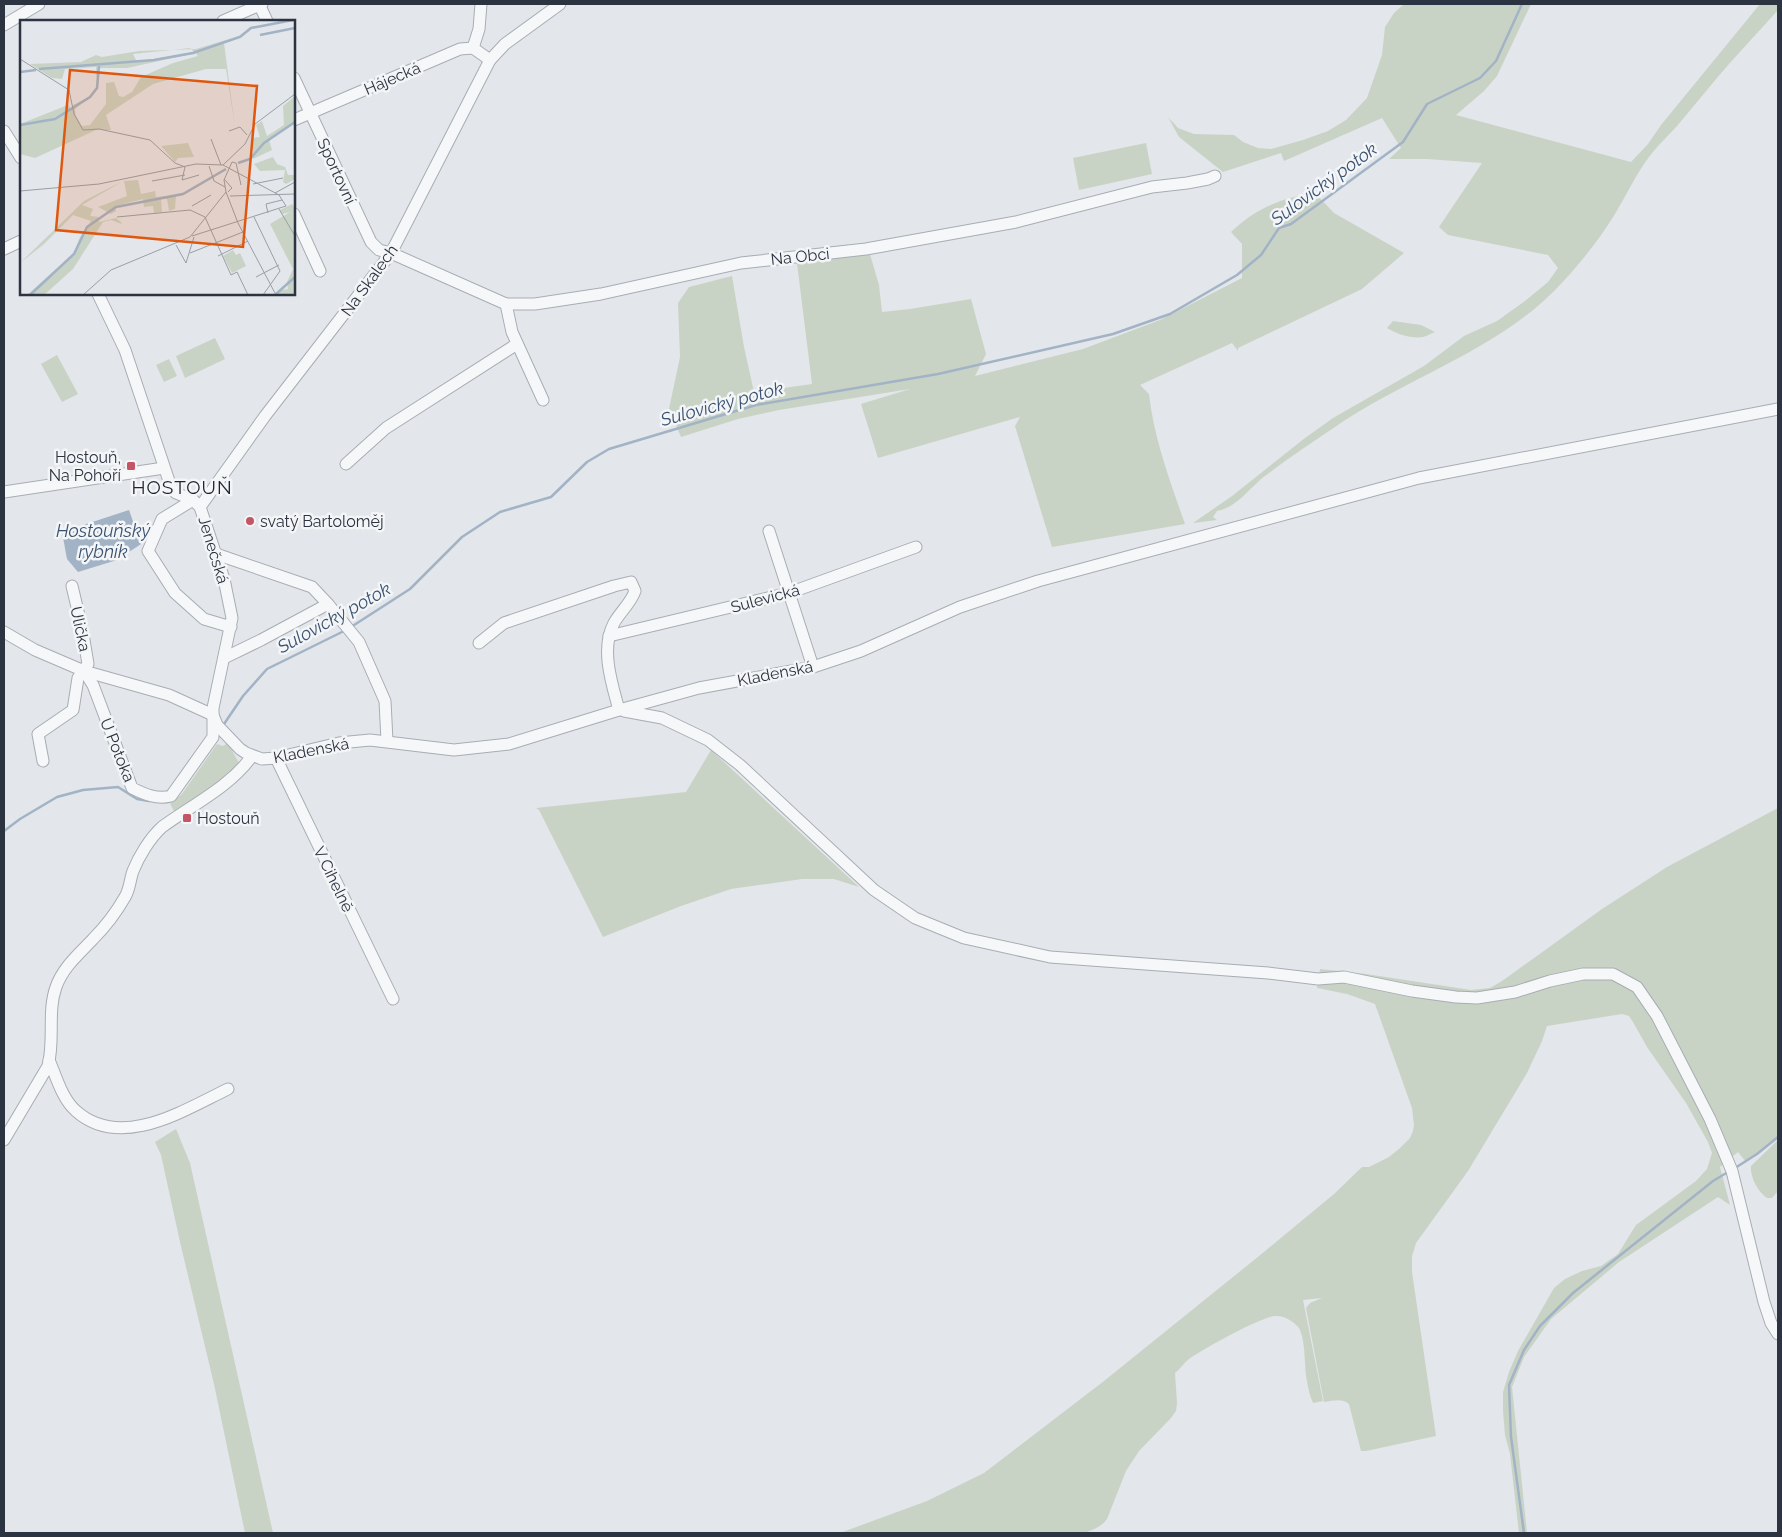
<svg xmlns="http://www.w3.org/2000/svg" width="1782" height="1537" font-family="Raleway,sans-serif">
<rect width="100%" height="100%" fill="#e3e6ea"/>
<g fill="#c9d3c5">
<path d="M 1404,4 L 1531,4 L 1497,76 L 1484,91 L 1456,115 L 1631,162 L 1648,144 L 1661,125 L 1760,4 L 1778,4 L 1778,10 C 1762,28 1745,46 1729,64 C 1711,84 1695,105 1677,126 C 1668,136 1657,146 1649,157 C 1637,173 1629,190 1619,207 C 1601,239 1567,281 1539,305 C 1478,357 1400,382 1335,427 C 1313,442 1290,457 1269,473 C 1251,485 1239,507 1217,511 L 1213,517 L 1217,520 L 1193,523 L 1232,496 L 1305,438 L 1333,418 L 1424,366 L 1464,336 L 1497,321 L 1525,301 L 1548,282 L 1558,268 L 1548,255 L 1448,235 L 1439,227 L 1482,163 L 1427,159 L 1389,159 L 1401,148 L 1382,118 L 1284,161 L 1281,153 L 1223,172 L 1179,137 L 1168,117 L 1178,128 L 1194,134 L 1234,135 L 1243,142 L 1258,148 L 1271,149 L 1303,140 L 1328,131 L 1346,120 L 1367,98 L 1382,55 L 1385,27 L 1394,13 Z"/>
<polygon points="1146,143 1152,174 1079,190 1073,158"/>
<path d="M 1314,192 L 1334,213 L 1404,253 L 1362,289 L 1238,348 L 1238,351 L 1232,343 L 1140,385 L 1149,394 C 1154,439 1170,481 1185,524 L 1052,547 L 1015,426 L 1020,417 L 878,458 L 861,404 L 910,389 L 779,410 L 738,419 L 681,437 L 669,409 L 680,357 L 678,303 L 689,287 L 732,276 L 744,347 L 754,392 L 812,384 L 797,263 L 869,251 L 879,285 L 882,312 L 910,309 L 971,299 L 986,354 L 975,376 L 1083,349 L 1160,320 L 1242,278 L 1242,244 L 1231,232 C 1257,207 1279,200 1314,192 Z"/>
<path d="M 1393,321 L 1421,325 L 1435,332 C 1432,333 1427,336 1423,337 C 1412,339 1396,334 1387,328 Z"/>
<polygon points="215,338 225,359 185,378 176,356"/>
<polygon points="57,355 78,394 62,402 41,364"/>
<polygon points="169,359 177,376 164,382 156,365"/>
<path d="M 228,743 L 239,763 C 223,784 196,797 174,811 L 170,804 L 182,794 L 217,744 L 223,746 Z"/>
<polygon points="711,750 859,887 834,879 802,879 731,889 681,906 603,937 539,810 536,808 686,792"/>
<path d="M 1778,808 L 1778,1137 L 1746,1162 L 1738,1152 L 1720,1167 L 1730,1205 L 1718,1197 L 1619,1262 L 1551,1319 L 1524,1357 L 1512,1387 L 1527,1533 L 1519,1533 L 1510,1454 L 1505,1435 L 1503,1411 L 1503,1392 L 1509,1372 L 1518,1351 L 1554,1288 L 1565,1279 L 1582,1271 L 1601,1266 L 1618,1254 L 1636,1225 L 1696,1181 L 1707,1169 L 1712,1153 L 1708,1142 L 1686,1103 L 1647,1047 L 1633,1022 L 1629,1016 L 1622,1014 L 1547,1026 L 1542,1041 L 1527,1073 L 1468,1171 L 1416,1243 L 1412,1256 L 1412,1272 L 1436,1436 L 1366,1451 L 1361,1451 L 1349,1404 C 1342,1398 1333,1401 1324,1402 L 1306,1308 L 1310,1303 L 1322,1298 L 1303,1300 L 1323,1401 L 1313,1403 C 1310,1396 1308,1389 1307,1381 C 1304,1366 1306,1341 1299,1328 C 1294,1321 1283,1315 1275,1316 C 1261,1317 1203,1349 1189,1359 C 1184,1363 1180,1369 1175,1373 L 1177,1403 L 1176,1411 L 1171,1418 L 1139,1451 L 1126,1471 L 1107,1519 C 1101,1527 1093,1530 1084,1533 L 840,1533 L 927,1501 L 984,1473 L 1104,1381 L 1259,1256 L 1334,1194 L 1362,1167 L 1369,1167 L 1389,1157 L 1399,1149 L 1410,1138 L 1413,1131 L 1414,1125 L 1412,1108 L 1375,1004 L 1347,994 L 1317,988 L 1320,969 L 1366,974 L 1471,990 L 1490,988 L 1502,981 L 1602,909 L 1667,867 Z"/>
<polygon points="176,1129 190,1163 273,1533 245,1533 214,1384 180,1242 161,1155 155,1142"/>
<path d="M 1778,1140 L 1778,1191 L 1772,1198 L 1767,1198 C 1758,1192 1750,1177 1751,1166 Z"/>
</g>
<polygon fill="#a2b3c6" points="129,510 141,544 117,560 78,572 67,559 62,532"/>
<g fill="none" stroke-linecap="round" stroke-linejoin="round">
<g stroke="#a2b3c6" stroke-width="2.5">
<polyline points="351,627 410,589 462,537 500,512 551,497 587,462 609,449 756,405 938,374 1113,334 1170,314 1237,275 1261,255 1279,228 1291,224 1403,142 1427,104 1480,78 1496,61 1522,4"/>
<polyline points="222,727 243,696 267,669 344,631"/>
<polyline points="4,831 20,819 57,797 83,790 118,787 137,799 149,801"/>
<polyline points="1735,1168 1757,1154 1778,1137"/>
<polyline points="1524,1533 1511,1437 1509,1385 1524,1350 1540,1326 1573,1293 1713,1181 1728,1172"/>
</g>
<defs>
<g id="minor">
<polyline points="259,4 267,21"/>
<polyline points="223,21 262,4"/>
<polyline points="4,25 39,4"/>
<polyline points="473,48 479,29 481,4"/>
<polyline points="294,78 371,242 379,250 391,253 506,304 535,304 601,294 741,263 866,249 1016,222 1152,187 1187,183 1208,179 1215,176"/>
<polyline points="294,120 460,49 473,48 490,60"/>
<polyline points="4,131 21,158"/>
<polyline points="294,214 320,271"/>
<polyline points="4,249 21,241"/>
<polyline points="506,304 512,332 543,400"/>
<polyline points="346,464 386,428 517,344"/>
<polyline points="4,492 164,468"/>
<polyline points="193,500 162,519 148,551 175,593 204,619 231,627"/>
<polyline points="200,507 265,416 391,253 490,60 505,44 560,4"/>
<polyline points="769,531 813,667"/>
<polyline points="216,554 312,587 328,604 359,642 385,701 387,741"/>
<polyline points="4,632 35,650 84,671 169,695 213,715 217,725 240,749 246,753 262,759 276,758 339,743 370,740 454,750 509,744 619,710 699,688 813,667 861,651 960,607 1038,581 1419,478 1778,409"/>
<polyline points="609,636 789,593 916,547"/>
<path d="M 479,643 L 504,623 L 614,586 L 631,582 L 635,591 C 631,603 620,612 614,623 C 600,649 612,684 619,710"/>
<polyline points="224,658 261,640 328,604"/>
<path d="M 84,671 L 93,685 L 132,788 C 144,794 157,800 171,796 L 213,737 L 213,708 L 232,618 L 224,579 L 200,507 L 193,500 L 176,493 L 171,487 L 125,350 L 98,294"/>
<polyline points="624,711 662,718 708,740 740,765 874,890 915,918 964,938 1050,957 1268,973 1318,979 1344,977 1412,991 1456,997 1477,998 1515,992 1550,981 1583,974 1613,974 1637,987 1657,1016 1710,1119 1732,1171 1764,1302 1771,1323 1778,1334"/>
<polyline points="276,758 393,999"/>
<polyline points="43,761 38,734 73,710 78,678 88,664 82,628 72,586"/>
<path d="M 49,1060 C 56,1076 62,1099 76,1111 C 121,1151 184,1110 228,1089"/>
<path d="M 4,1140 L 48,1066 C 55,1040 47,1012 56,987 C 63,967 79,954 93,939 C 105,927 117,911 125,897 C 130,889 130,879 133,871 C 139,856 150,838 162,827 C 192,805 230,787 252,756"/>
</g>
</defs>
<use href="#minor" stroke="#a8adb4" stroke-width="13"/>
<use href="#minor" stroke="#f6f7f9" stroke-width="11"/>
</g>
<g fill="#c35564" stroke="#f3f5f7" stroke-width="2">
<rect x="126" y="461" width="10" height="10" rx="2.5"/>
<circle cx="250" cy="521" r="5"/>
<rect x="182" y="813" width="10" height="10" rx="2.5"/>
</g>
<g text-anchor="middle" stroke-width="5" stroke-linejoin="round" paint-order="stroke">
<g font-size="16" fill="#2c3441" stroke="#f3f5f7">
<text transform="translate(392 78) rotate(-23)" y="6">Hájecká</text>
<text transform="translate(337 171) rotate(65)" y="6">Sportovní</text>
<text transform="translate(800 256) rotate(-6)" y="6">Na Obci</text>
<text transform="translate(369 280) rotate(-54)" y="6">Na Skalech</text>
<text transform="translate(214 550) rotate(73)" y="6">Jenečská</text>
<text transform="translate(765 598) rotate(-15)" y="6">Sulevická</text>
<text transform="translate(81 629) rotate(78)" y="6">Ulička</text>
<text transform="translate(775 673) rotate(-11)" y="6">Kladenská</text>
<text transform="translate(118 750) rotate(68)" y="6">U Potoka</text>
<text transform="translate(311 750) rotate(-11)" y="6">Kladenská</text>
<text transform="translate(334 879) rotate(64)" y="6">V Cihelně</text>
</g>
<g font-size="16" fill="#2c3441" stroke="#f3f5f7" text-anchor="start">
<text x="121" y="463" text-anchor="end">Hostouň,<tspan x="121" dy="18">Na Pohoří</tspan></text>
<text x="260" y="527">svatý Bartoloměj</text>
<text x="197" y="824">Hostouň</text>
</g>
<g font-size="18" font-style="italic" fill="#3a5271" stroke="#f3f5f7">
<text transform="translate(1324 184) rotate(-36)" y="6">Sulovický potok</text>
<text transform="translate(722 404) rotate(-15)" y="6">Sulovický potok</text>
<text x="103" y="537">Hostouňský<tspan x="103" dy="21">rybník</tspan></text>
<text transform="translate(334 618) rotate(-29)" y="6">Sulovický potok</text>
</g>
<g font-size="19" letter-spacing="1" fill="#1e2532" stroke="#f3f5f7">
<text x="182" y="494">HOSTOUŇ</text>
</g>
</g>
<g transform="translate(20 20)">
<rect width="275" height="275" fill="#e3e6ea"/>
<path d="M 275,0 L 231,9 L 222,17 L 204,23 L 215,107 L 206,49 L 186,49 L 133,64 L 86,95 L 91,110 L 76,110 L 15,138 L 0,134 L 0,104 L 48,85 L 52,90 L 53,85 L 73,75 L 77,68 L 76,47 L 45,49 L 42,59 L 32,58 L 10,44 L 61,42 L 76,35 L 82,37 L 119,31 L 176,29 L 219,16 L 231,7 ZM 170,28 L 174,32 L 117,42 L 113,34 ZM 176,33 L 178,36 L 153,43 L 121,57 L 112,72 L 103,77 L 99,76 L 94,62 L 86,63 L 86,84 L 70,105 L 62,106 L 56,96 L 55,89 L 76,71 L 79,48 L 107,48 ZM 275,76 L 275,103 L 249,120 L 252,130 L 233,139 L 233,118 L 240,117 L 236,105 L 242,101 L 247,116 L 264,105 L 263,86 ZM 168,123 L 174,137 L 158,138 L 155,142 L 141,126 ZM 253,137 L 257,144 L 265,147 L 268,155 L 275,155 L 275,159 L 266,164 L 263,162 L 265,150 L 240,151 L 234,144 ZM 118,160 L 121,174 L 135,171 L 136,177 L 156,175 L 155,189 L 149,191 L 147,179 L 141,179 L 142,192 L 134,193 L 133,186 L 124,187 L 123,179 L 95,186 L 96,191 L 91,194 L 78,187 L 107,176 L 104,161 ZM 103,161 L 62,185 L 73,189 L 70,196 L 79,197 L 79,202 L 96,198 L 101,202 L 102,204 L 91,200 L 83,202 L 53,249 L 24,275 L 7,275 L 54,233 L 60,217 L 71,201 L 53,195 L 24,224 L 0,243 L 64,181 ZM 272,184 L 275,188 L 275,275 L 257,275 L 261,270 L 268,269 L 267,262 L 273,249 L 250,204 L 270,192 L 262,194 L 260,190 ZM 213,230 L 216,235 L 220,233 L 226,246 L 212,253 L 203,236 Z" fill="#c9d3c5" fill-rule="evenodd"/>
<path fill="none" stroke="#a2b3c6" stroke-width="2.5" d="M 240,15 L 275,8M 19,49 L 134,40 L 173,33 L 220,17 L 231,8 L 273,0M 0,52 L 16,50M 0,105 L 35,99 L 70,77 L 77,68 L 79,46M 218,143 L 230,139 L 244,123 L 275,102M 256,274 L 275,257M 10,275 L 54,234 L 67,207 L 96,187 L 163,174 L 206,149"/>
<path fill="none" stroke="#9a9fa6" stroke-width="1" d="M 0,39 L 49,70 L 54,94 L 63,110 L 79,109 L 130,120 L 155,143 L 165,147M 209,111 L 220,107 L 227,115M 191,119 L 201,145M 203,145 L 225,124 L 235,104 L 275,74M 189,146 L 194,161 L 205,167M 165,147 L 162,160 L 179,155M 204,159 L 212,168 L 208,172M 132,161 L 165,155M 233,164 L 263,158M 221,165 L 216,143 L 212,142 L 204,160 L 206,172 L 218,203 L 256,275M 0,171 L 79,164 L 176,144 L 203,145M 255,173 L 275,162M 210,176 L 275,174M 172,186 L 191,175M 259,189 L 275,216M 248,193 L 246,184 L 262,180M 97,197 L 170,190 L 185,197 L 211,255 L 217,252 L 228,275M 234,197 L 260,251 L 243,275M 172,216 L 266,186 L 259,175 L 203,145M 156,225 L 166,243 L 174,217M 170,233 L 223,212M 198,236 L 228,221M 236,257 L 259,245M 63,275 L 91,250 L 170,217 L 206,172"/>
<path fill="#df570f" fill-opacity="0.15" stroke="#df570f" stroke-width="2.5" d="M 50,50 L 237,66 L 223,227 L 36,210 Z"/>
<rect width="275" height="275" fill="none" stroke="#2c3441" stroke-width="2.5"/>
</g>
<rect width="1782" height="1537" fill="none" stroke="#2c3441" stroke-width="10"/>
</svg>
